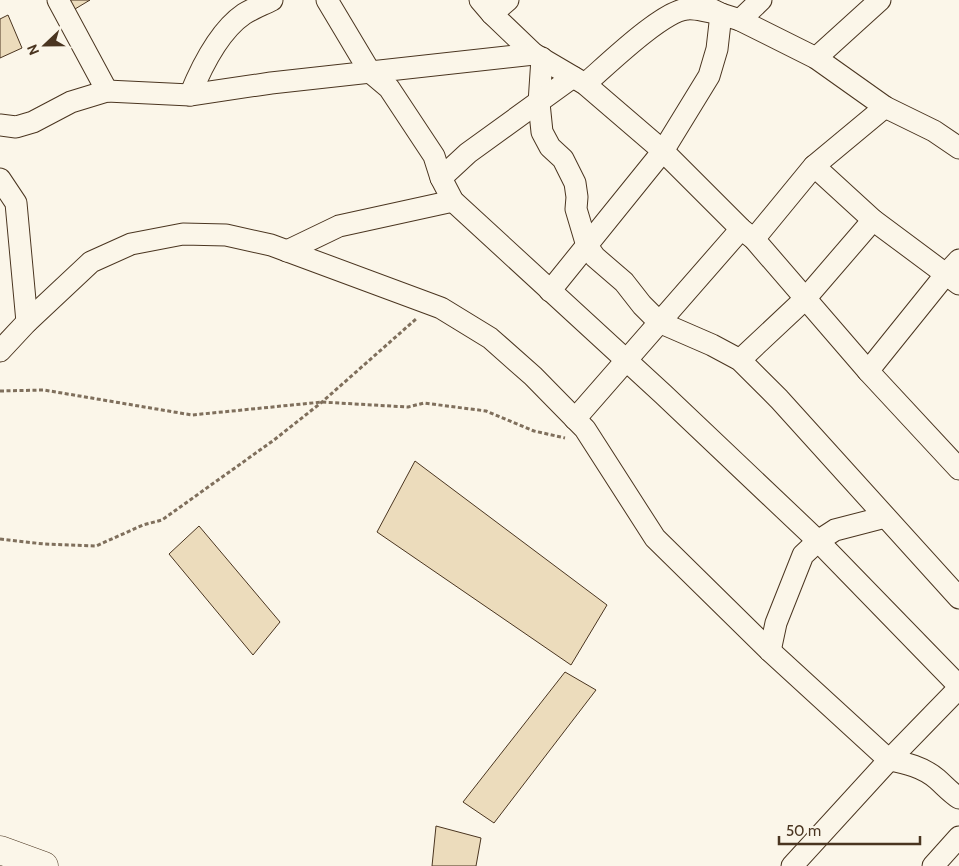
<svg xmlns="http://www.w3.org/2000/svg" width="959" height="866" font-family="Cabin,sans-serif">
<rect width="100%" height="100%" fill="#fbf6e9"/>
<g fill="#ecdcbc" stroke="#4a3520">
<polygon points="63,0 90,0 70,12"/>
<polygon points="8,15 22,48 0,58 0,19"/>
<polygon points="415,461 607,605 571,665 377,532"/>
<polygon points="199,526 280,622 253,655 169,554"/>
<polygon points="565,672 596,690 494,823 463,802"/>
<polygon points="436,826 481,838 476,866 432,866"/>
</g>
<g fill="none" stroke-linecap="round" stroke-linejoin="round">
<defs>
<g id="minor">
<polyline points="58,0 107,91"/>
<polyline points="327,0 370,72 389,88 434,156 441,178 453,201 663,394 818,541 959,686"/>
<polyline points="480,0 492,14 534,54 585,84 663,151 741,229 754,239 868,371 959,469"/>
<polyline points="693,0 721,14 740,20 816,58 885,107 934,131 959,148"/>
<polyline points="492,14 508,0"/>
<polyline points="740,20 761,0"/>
<polyline points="542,58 539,103 542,132 550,147 563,159 575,183 577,197 576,209 587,246 595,257 624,282 642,305 659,322 712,345 740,360 779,399 959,598"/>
<polyline points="816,58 880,0"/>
<path d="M 585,84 C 606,66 662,11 687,9 C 695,8 703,11 711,12"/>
<path d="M 190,95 C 201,68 219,31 244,14 C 252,9 262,5 272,0"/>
<polyline points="0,125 16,127 33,122 71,102 107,91 190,95 271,83 534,54"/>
<polyline points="814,166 873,220 959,284"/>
<polyline points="441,178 468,153 573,77"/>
<polyline points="0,179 16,203 27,322"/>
<polyline points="754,239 814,166 885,107"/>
<polyline points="287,251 339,226 453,201"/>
<polyline points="550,291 663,151 709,76 717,49 721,14"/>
<path d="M 0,351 L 27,322 L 91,262 L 131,244 L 183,234 L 226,235 L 271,245 L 441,308 L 490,338 L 533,376 L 585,429 L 655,538 L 770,651 L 889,760 C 906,763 923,767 937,779 C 945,786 951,793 959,798"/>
<polyline points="740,360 805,299 873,220"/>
<polyline points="868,371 946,274 959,260"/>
<polyline points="575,419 741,229"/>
<polyline points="770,651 776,623 803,555 818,541 835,530 885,517"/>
<polyline points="792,866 889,760 959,688"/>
<polyline points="933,866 959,837"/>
</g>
<polyline id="major" points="0,850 44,866"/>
</defs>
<use href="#minor" stroke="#4a3520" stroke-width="23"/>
<use href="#major" stroke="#4a3520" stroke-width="29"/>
<g stroke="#7f6f5c" stroke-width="3" stroke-dasharray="4 2.5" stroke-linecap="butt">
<polyline points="0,391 44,390 192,415 322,402 408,407 424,403 486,411 534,431 565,438"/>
<polyline points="0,539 44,544 96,546 143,525 162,520 274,440 322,402 416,319"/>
</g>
<use href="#minor" stroke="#fbf6e9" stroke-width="21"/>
<use href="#major" stroke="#fbf6e9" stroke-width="28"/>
</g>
<g transform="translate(45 45) rotate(248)" stroke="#fbf6e9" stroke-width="4" paint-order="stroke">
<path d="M0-4L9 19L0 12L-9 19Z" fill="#4a3520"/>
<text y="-8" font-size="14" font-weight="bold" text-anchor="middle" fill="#4a3520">N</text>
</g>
<path d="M779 836v8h141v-8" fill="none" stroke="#4a3520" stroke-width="2.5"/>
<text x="786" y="836" font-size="15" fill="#4a3520" stroke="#fbf6e9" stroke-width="4" paint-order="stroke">50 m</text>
</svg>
